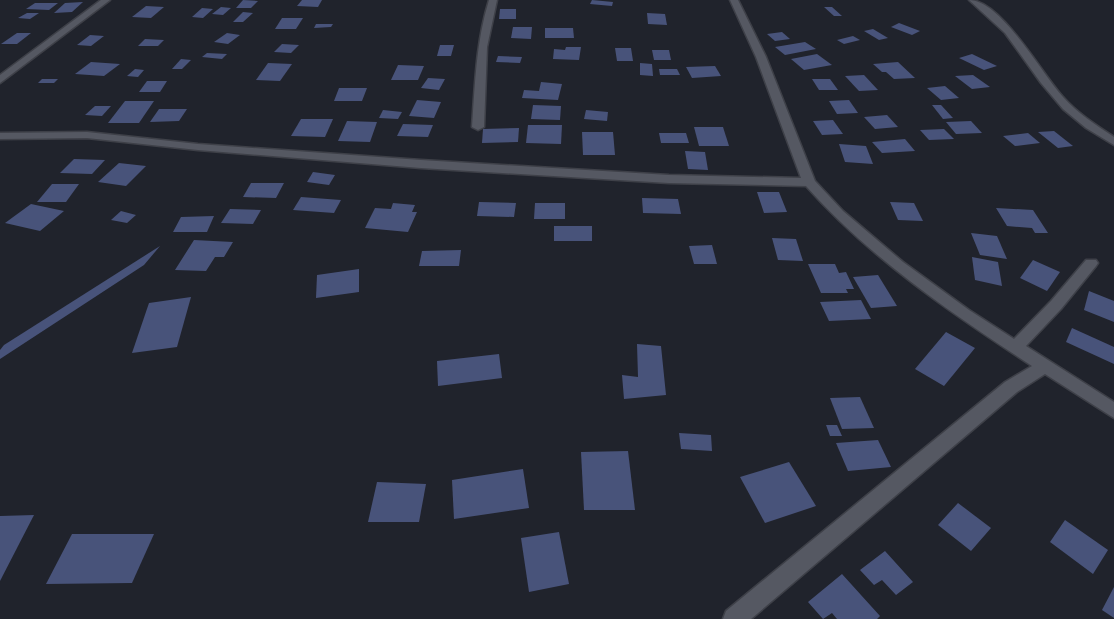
<svg xmlns="http://www.w3.org/2000/svg" width="1114" height="619" font-family="'PT Serif',serif">
<rect width="100%" height="100%" fill="#20232c"/>
<g fill="#48537a">
<polygon points="243,0 258,1 251,8 236,8"/>
<polygon points="302,0 322,0 318,7 297,6"/>
<polygon points="592,0 613,2 612,6 590,4"/>
<polygon points="83,2 72,12 54,13 65,3"/>
<polygon points="35,3 58,3 49,10 26,9"/>
<polygon points="146,6 164,7 151,18 132,17"/>
<polygon points="221,7 231,8 223,15 212,14"/>
<polygon points="824,7 832,7 842,16 834,16"/>
<polygon points="202,8 213,9 203,18 192,17"/>
<polygon points="500,9 516,9 516,19 499,19"/>
<polygon points="243,12 253,13 243,22 233,22"/>
<polygon points="27,13 39,13 30,19 18,18"/>
<polygon points="647,13 665,14 667,25 648,24"/>
<polygon points="282,18 303,18 296,29 275,29"/>
<polygon points="899,23 920,31 912,35 891,27"/>
<polygon points="316,24 333,24 331,27 314,28"/>
<polygon points="513,27 532,27 531,39 511,38"/>
<polygon points="545,28 573,28 574,38 545,38"/>
<polygon points="873,29 888,38 879,40 864,31"/>
<polygon points="782,32 790,39 775,41 767,34"/>
<polygon points="17,33 31,33 17,44 1,44"/>
<polygon points="227,33 240,35 228,44 214,42"/>
<polygon points="90,35 104,36 91,46 77,45"/>
<polygon points="853,36 860,40 844,44 837,40"/>
<polygon points="145,39 164,40 158,46 138,46"/>
<polygon points="805,42 816,49 785,55 775,47"/>
<polygon points="282,44 299,45 291,53 274,52"/>
<polygon points="440,45 454,45 451,56 437,56"/>
<polygon points="566,47 581,47 579,60 553,59 554,49 565,50"/>
<polygon points="615,48 631,48 633,61 617,61"/>
<polygon points="652,50 669,50 671,60 654,60"/>
<polygon points="207,53 227,54 222,59 202,57"/>
<polygon points="817,54 832,65 804,70 791,59"/>
<polygon points="972,54 997,66 984,70 959,58"/>
<polygon points="498,56 522,57 520,63 496,62"/>
<polygon points="181,59 191,60 182,69 172,69"/>
<polygon points="91,62 120,64 104,76 75,74"/>
<polygon points="898,62 915,78 894,79 886,72 882,72 873,64"/>
<polygon points="268,63 292,64 280,81 256,80"/>
<polygon points="640,63 652,64 653,76 640,75"/>
<polygon points="398,65 424,66 418,80 391,80"/>
<polygon points="715,66 721,76 692,78 686,67"/>
<polygon points="135,69 144,70 138,77 127,76"/>
<polygon points="659,69 677,69 680,75 660,75"/>
<polygon points="864,75 878,90 859,91 845,76"/>
<polygon points="973,75 990,87 972,89 955,76"/>
<polygon points="428,78 445,79 439,90 421,88"/>
<polygon points="42,79 58,79 54,83 38,83"/>
<polygon points="812,79 830,79 838,90 819,90"/>
<polygon points="147,81 167,81 160,92 139,92"/>
<polygon points="541,82 562,84 558,100 522,98 524,90 539,91"/>
<polygon points="945,86 959,98 941,100 927,88"/>
<polygon points="339,88 367,88 362,101 334,101"/>
<polygon points="417,100 441,102 434,118 409,116"/>
<polygon points="849,100 858,113 837,114 829,101"/>
<polygon points="125,101 154,101 139,123 108,123"/>
<polygon points="533,105 561,106 560,120 531,119"/>
<polygon points="932,105 941,105 953,118 943,119"/>
<polygon points="95,106 111,106 102,116 85,115"/>
<polygon points="159,109 187,109 179,121 150,122"/>
<polygon points="383,110 402,112 398,119 379,118"/>
<polygon points="586,110 608,112 607,121 584,119"/>
<polygon points="887,115 898,127 875,129 864,117"/>
<polygon points="301,119 333,119 325,137 291,136"/>
<polygon points="833,120 843,134 822,135 813,121"/>
<polygon points="347,121 377,122 370,142 338,141"/>
<polygon points="971,121 982,133 956,134 946,122"/>
<polygon points="403,124 433,125 428,137 397,136"/>
<polygon points="528,125 562,125 561,144 526,143"/>
<polygon points="694,127 723,127 729,146 699,146"/>
<polygon points="519,128 518,142 482,143 483,129"/>
<polygon points="944,129 954,139 929,140 920,130"/>
<polygon points="1054,131 1073,146 1058,148 1038,132"/>
<polygon points="582,132 613,132 615,155 583,155"/>
<polygon points="659,133 686,133 689,143 661,143"/>
<polygon points="1028,133 1040,143 1015,146 1003,136"/>
<polygon points="905,139 915,151 882,153 872,142"/>
<polygon points="839,144 866,146 873,164 845,162"/>
<polygon points="685,151 705,152 708,170 688,169"/>
<polygon points="74,159 105,160 92,174 60,173"/>
<polygon points="119,163 146,166 126,186 98,182"/>
<polygon points="313,172 335,175 329,185 307,182"/>
<polygon points="251,183 284,183 276,198 243,197"/>
<polygon points="52,184 79,184 66,202 37,202"/>
<polygon points="757,192 779,192 787,212 764,213"/>
<polygon points="301,197 341,200 334,213 293,210"/>
<polygon points="642,198 678,199 681,214 643,213"/>
<polygon points="479,202 516,203 514,217 477,216"/>
<polygon points="890,202 914,203 923,221 898,220"/>
<polygon points="393,203 415,205 412,212 417,212 408,232 365,228 375,208 391,209"/>
<polygon points="535,203 565,203 565,219 534,219"/>
<polygon points="31,204 64,211 40,231 5,223"/>
<polygon points="996,208 1033,210 1048,233 1035,233 1032,228 1007,226"/>
<polygon points="230,209 261,210 253,224 221,223"/>
<polygon points="121,211 136,215 127,223 111,220"/>
<polygon points="214,216 207,232 173,232 181,217"/>
<rect x="554" y="226" width="38" height="15"/>
<polygon points="971,233 997,236 1007,259 980,255"/>
<polygon points="772,238 796,239 803,261 778,260"/>
<polygon points="194,240 233,242 224,257 215,257 206,271 175,270"/>
<polygon points="712,245 717,264 694,264 689,246"/>
<polygon points="160,246 144,265 0,359 0,350 4,345"/>
<polygon points="461,250 459,266 419,266 422,251"/>
<polygon points="972,257 998,262 1002,286 975,280"/>
<polygon points="1033,260 1060,272 1047,291 1020,278"/>
<polygon points="808,264 835,264 839,273 846,272 854,289 846,289 848,293 821,293"/>
<polygon points="359,269 359,292 316,298 317,275"/>
<polygon points="878,275 897,306 871,308 853,277"/>
<polygon points="1089,291 1114,301 1114,322 1084,310"/>
<polygon points="191,297 177,347 132,353 149,303"/>
<polygon points="861,300 871,319 829,321 820,302"/>
<polygon points="1072,328 1114,347 1114,364 1066,342"/>
<polygon points="946,332 975,348 944,386 915,369"/>
<polygon points="637,344 661,346 666,395 624,399 622,375 638,377"/>
<polygon points="499,354 502,378 438,386 437,361"/>
<polygon points="860,397 874,428 842,429 830,398"/>
<polygon points="826,425 837,425 842,436 830,436"/>
<polygon points="679,433 711,435 712,451 681,449"/>
<polygon points="878,440 891,467 848,471 836,443"/>
<polygon points="628,451 635,510 584,510 581,452"/>
<polygon points="789,462 816,506 765,523 740,477"/>
<polygon points="523,469 529,508 454,519 452,480"/>
<polygon points="377,482 426,484 419,522 368,522"/>
<polygon points="958,503 991,528 971,551 938,525"/>
<polygon points="34,515 0,581 0,516"/>
<polygon points="1065,520 1108,550 1093,574 1050,542"/>
<polygon points="559,532 569,584 529,592 521,538"/>
<polygon points="72,534 154,534 132,583 46,584"/>
<polygon points="885,551 913,582 896,595 882,580 874,585 860,570"/>
<polygon points="842,574 880,616 877,619 837,619 832,613 823,619 808,602"/>
<polygon points="1114,587 1114,618 1102,610"/>
</g>
<g fill="none" stroke-linecap="round" stroke-linejoin="round">
<defs>
<g id="street">
<polygon points="101,0 110,0 0,83 0,75"/>
<path d="M 489,0 L 497,0 L 487,47 L 484,127 L 478,130 L 472,127 C 475,84 476,42 489,0 Z"/>
<path d="M 730,0 L 738,0 L 766,57 L 815,181 L 843,211 L 903,262 L 969,310 L 1014,339 L 1051,301 L 1086,260 L 1096,260 L 1098,263 L 1096,266 L 1061,309 L 1026,346 L 1114,402 L 1114,418 L 1045,374 L 1017,392 L 751,619 L 723,619 L 726,611 L 1005,382 L 1032,366 C 951,313 870,258 806,186 L 669,183 L 421,168 L 198,150 L 87,138 L 0,139 L 0,133 L 87,132 L 198,144 L 421,160 L 669,175 L 801,178 L 756,57 Z"/>
<path d="M 969,0 C 1001,0 1041,73 1063,97 C 1077,113 1096,125 1114,137 L 1114,145 L 1086,128 L 1063,109 L 1041,83 L 1005,33 Z"/>
</g>
</defs>
<use href="#street" stroke="#3e4048" stroke-width="3"/>
<use href="#street" fill="#555862" fill-rule="evenodd"/>
</g>
</svg>
